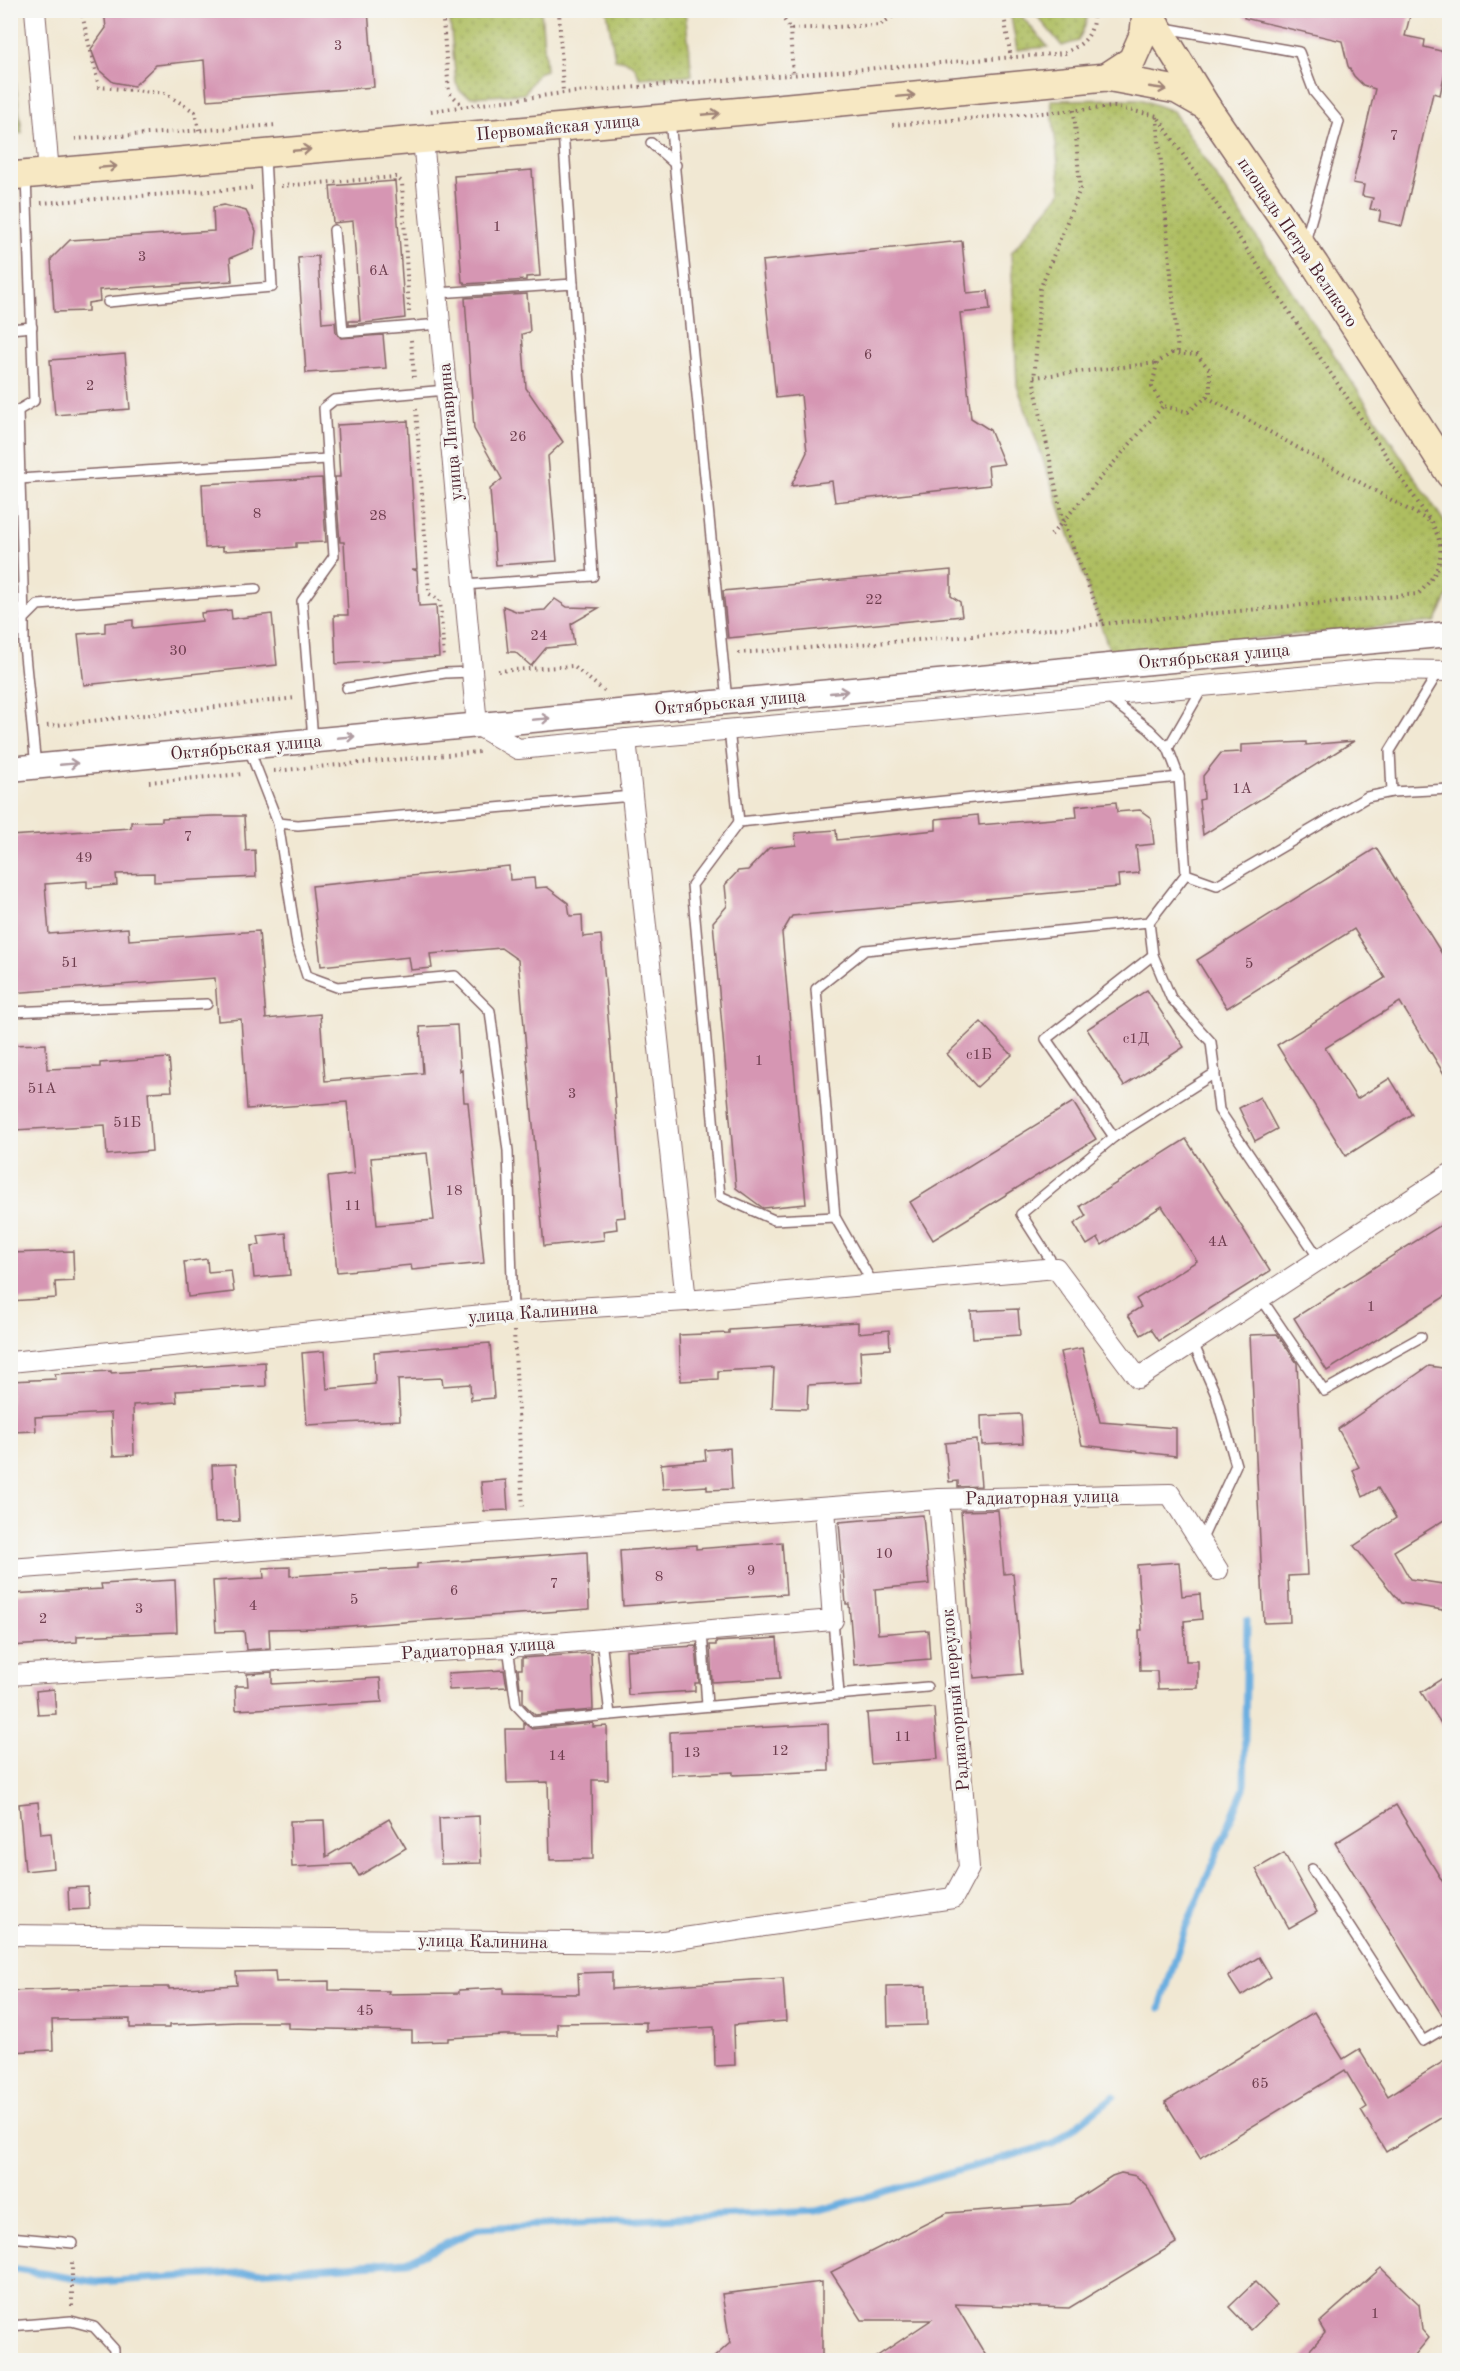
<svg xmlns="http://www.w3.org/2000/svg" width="1460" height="2371" font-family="'Old Standard TT',serif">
<defs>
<pattern id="green-dots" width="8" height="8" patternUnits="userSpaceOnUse" patternTransform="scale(1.5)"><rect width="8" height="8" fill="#aebe61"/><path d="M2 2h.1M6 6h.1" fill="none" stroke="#909a50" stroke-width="1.8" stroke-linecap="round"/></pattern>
</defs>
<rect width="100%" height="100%" fill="#f6f6f2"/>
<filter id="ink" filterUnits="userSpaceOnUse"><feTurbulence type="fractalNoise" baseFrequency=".0167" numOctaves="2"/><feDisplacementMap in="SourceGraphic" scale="12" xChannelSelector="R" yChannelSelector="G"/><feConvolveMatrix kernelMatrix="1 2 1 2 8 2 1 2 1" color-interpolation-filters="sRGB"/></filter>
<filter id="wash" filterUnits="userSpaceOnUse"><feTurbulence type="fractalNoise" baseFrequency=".008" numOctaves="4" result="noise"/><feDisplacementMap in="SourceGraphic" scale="24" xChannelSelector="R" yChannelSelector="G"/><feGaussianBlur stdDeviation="1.35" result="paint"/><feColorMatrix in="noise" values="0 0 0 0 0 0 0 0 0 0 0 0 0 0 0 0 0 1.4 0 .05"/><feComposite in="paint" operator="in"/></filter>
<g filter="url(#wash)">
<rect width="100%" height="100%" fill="#f1e8d3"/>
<g fill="url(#green-dots)" stroke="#7c6e46" stroke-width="1.5">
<polygon points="449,11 541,11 546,70 538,73 524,94 471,97 460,91 456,83"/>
<path d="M 607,11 L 685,11 L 692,75 L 639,78 C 636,64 630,61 615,59 Z"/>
<polygon points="1010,11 1017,11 1048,47 1017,50"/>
<polygon points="1033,11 1088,11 1085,26 1078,41 1062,46"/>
<polygon points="11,56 12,56 22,133 11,135"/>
<polygon points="1140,99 1173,111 1449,529 1449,594 1435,622 1110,652 1017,385 1011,253 1061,192 1051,100"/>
</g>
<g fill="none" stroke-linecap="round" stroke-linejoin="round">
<g stroke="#6baee0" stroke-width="7">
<polyline points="1160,2008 1184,1932 1244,1788 1247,1621"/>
<polyline points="10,2268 97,2282 407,2262 480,2228 816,2211 1053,2144 1114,2096"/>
</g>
</g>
<g id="blocks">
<g fill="#d696b3" fill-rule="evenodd">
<polygon points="104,10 368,10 374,87 207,100 204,60 156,65 134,86 113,82 99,70 91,49 106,28"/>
<polygon points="1244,10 1404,10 1403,14 1410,16 1405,36 1425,40 1424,47 1449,53 1440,95 1433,93 1402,226 1379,221 1381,211 1370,209 1373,198 1362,196 1364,185 1353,183 1375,89 1363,85 1354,76 1348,66 1342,41 1244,18"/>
<polygon points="532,170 540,276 526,277 526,280 465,284 464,282 462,282 454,176"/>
<polygon points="395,181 405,318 349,325 349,321 360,321 353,221 333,223 330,186"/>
<polygon points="224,205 246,211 256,231 254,248 230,258 232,281 99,290 100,301 88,303 88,311 54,312 51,259 70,240 214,231 213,207"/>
<polygon points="962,241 967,293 988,291 990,310 960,313 971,418 990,430 1004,464 988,466 990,485 835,502 832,481 791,486 807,452 801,395 776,398 762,261"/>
<polygon points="318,256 322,323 335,322 336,333 341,338 383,335 386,368 306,373 298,258"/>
<polygon points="527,294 530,332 522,334 526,388 563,442 548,456 557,561 496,565 490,489 502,479 474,429 465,298"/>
<polygon points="125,354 130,409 55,415 50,360"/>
<polygon points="408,421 417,569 412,569 417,571 419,606 436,605 439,657 336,664 334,615 348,615 344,542 340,542 335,477 340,477 337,425"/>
<polygon points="322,478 326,542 296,543 296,547 285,548 223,551 223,547 205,548 202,484"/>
<polygon points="951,570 951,596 960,602 962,616 728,638 723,591"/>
<polygon points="555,599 567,607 599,608 571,624 574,645 546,648 531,666 515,652 508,652 503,606 518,612 545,610"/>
<polygon points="231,610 232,619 272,614 277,665 84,685 78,634 105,632 105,623 133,620 133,628 202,621 201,613"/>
<polygon points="1354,741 1203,835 1199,800 1204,799 1203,776 1221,753 1241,752 1241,745 1306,742 1306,745"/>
<polygon points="1116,802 1117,812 1140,810 1151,818 1154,844 1136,846 1139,873 1118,875 1119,887 792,916 782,933 806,1204 763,1208 736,1188 713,922 727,906 725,885 738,871 748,870 769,848 796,845 795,833 836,830 837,840 936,830 936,819 978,815 979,825 1077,817 1076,806"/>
<path d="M 214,816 L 244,816 L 246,851 L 255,850 L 256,877 L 154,882 L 154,873 L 116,874 L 117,885 L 87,888 L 87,881 L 45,884 L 49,934 L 128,928 L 129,940 L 259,931 L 266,1019 L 320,1014 L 325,1081 L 423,1073 L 420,1027 L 457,1025 L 460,1071 L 462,1070 L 464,1102 L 468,1102 L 484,1263 L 412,1270 L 411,1265 L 337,1272 L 328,1177 L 354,1174 L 347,1102 L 247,1109 L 241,1019 L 218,1021 L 215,978 L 10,993 L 10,836 L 131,828 L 131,822 L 162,821 L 162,818 ZM 427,1153 L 434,1220 L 377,1225 L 371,1158 Z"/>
<polygon points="1376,848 1449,965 1449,1082 1400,1002 1325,1048 1357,1099 1390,1078 1412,1114 1346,1156 1277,1045 1385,978 1354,929 1227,1008 1197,960"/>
<polygon points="509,866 510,880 534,878 535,888 547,887 568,903 570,916 582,915 583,937 601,935 625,1217 616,1218 617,1229 603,1231 604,1240 544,1246 518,960 501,948 430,954 432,968 411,970 409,957 321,966 312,886"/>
<polygon points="1147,990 1184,1047 1124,1086 1087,1029"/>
<polygon points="981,1022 1012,1055 977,1087 947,1054"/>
<polygon points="46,1044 47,1069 100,1067 100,1063 169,1058 172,1091 148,1092 152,1151 107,1155 105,1125 14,1130 13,1107 10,1107 10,1045"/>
<polygon points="1260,1097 1277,1129 1255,1141 1239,1108"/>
<polygon points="1073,1102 1096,1139 933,1240 910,1202"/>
<polygon points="1186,1139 1270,1271 1159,1341 1151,1329 1141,1335 1128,1315 1141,1307 1136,1299 1197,1261 1162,1206 1102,1245 1098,1238 1087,1245 1074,1224 1086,1216 1080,1206"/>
<polygon points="1449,1220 1449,1294 1327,1371 1294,1318"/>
<polygon points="286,1233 290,1275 254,1278 251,1246 260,1245 258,1236"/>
<polygon points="73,1251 74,1281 55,1282 56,1298 10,1301 10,1253"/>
<polygon points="207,1259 208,1272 231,1270 234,1292 188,1297 184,1262"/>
<polygon points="1018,1309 1020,1335 973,1338 971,1311"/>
<polygon points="858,1322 858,1333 889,1330 890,1349 860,1351 862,1382 808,1385 807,1409 772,1408 774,1368 718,1371 718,1379 681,1381 679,1335 729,1333 729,1330"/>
<polygon points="1277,1334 1297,1363 1307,1575 1288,1576 1290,1622 1264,1623 1250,1335"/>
<polygon points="490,1343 494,1398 471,1400 470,1384 443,1386 442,1378 398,1380 400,1420 307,1425 302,1353 324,1351 327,1389 375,1384 374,1352"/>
<polygon points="1082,1348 1100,1422 1176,1428 1176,1456 1082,1445 1060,1352"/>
<polygon points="265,1362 266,1386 176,1391 177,1402 133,1405 134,1455 113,1456 111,1413 35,1417 36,1431 10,1432 10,1381 56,1379 55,1374 111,1371 111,1373"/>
<polygon points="1429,1366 1449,1369 1449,1517 1394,1551 1410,1579 1449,1585 1449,1611 1401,1603 1354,1546 1396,1518 1378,1488 1363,1497 1353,1470 1359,1467 1338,1429"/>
<polygon points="1021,1414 1023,1443 982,1445 981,1416"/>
<polygon points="977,1440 981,1486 958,1487 958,1481 949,1482 945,1443"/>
<polygon points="730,1448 732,1489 707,1490 707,1486 663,1489 661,1464 706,1460 705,1450"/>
<polygon points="236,1464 239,1521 215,1522 212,1465"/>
<polygon points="506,1480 508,1510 484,1511 481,1482"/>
<polygon points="998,1510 1004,1574 1013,1573 1022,1674 974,1678 961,1511"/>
<polygon points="923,1515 929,1584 875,1589 878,1634 928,1630 930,1659 854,1665 849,1604 846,1604 839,1522"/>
<polygon points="782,1542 786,1594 623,1606 620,1551 696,1545 696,1549"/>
<polygon points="587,1552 589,1609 321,1628 269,1629 270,1648 246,1650 244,1631 216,1632 213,1581 264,1578 263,1568 290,1567 290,1576 417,1568 417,1564"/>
<polygon points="1179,1562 1182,1596 1200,1594 1202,1619 1184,1621 1186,1661 1198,1661 1198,1688 1158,1689 1157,1671 1140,1671 1139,1630 1142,1630 1137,1565"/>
<polygon points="175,1580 177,1632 77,1636 77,1642 10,1646 10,1594 102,1589 101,1584"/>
<polygon points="777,1638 780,1678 712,1682 710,1645 716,1645 716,1642"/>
<polygon points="696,1646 699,1683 695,1683 695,1691 628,1695 626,1650"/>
<polygon points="591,1653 593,1710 535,1715 523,1703 523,1687 520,1687 518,1669 522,1669 522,1658"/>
<polygon points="504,1670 507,1687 449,1690 448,1673"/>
<polygon points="272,1672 272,1684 380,1678 382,1702 236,1710 235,1686 248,1686 247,1674"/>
<polygon points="1449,1674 1449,1736 1421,1692"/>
<polygon points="54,1689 56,1714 38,1715 36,1691"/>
<polygon points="934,1708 938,1759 871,1764 867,1713"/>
<polygon points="524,1723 532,1729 593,1723 593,1727 607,1726 608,1780 592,1780 593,1859 550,1860 548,1782 507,1783 505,1729 524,1729"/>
<polygon points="828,1724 829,1771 733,1775 733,1772 671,1775 670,1732"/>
<polygon points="38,1802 41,1834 51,1833 54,1868 25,1871 19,1804"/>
<polygon points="1396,1805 1449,1892 1449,2018 1445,2020 1335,1843"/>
<polygon points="479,1816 481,1863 441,1864 439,1818"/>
<polygon points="389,1819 406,1848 359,1876 352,1864 292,1867 290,1821 324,1820 326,1857"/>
<polygon points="1284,1853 1317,1912 1289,1928 1256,1869"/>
<polygon points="88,1887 89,1909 69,1910 68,1888"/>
<polygon points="1259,1957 1271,1977 1241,1996 1228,1976"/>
<polygon points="275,1971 276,1982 329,1981 329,1990 389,1991 388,1994 459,1993 459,1990 503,1988 503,1993 579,1994 578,1973 612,1972 612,1989 783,1978 786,2021 734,2025 735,2065 715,2066 714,2027 646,2031 646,2022 557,2023 557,2035 504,2035 448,2038 448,2041 412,2042 412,2031 288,2028 288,2022 237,2022 169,2025 169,2028 130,2028 130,2019 52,2020 53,2050 10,2052 10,1991 130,1987 169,1987 169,1989 237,1985 236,1972"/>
<polygon points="926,1986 927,2025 888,2026 887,1987"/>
<polygon points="1314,2012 1343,2059 1359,2049 1388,2096 1449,2058 1449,2113 1386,2152 1361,2111 1367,2107 1345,2070 1200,2158 1165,2102"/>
<polygon points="1121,2173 1136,2176 1147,2186 1176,2243 1069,2308 955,2304 989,2361 870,2361 931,2320 862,2320 831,2272 947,2213 1069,2204 1112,2176"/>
<polygon points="1381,2268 1419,2304 1422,2330 1429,2338 1410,2361 1300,2361 1325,2333 1319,2323"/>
<polygon points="822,2282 822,2361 710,2361 730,2343 722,2294"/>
<polygon points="1255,2282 1277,2305 1251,2330 1229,2307"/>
</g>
</g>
</g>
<g filter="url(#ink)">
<use href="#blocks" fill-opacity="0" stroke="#846566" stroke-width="1.5"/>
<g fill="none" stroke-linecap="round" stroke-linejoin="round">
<defs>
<g id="service">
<polyline points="1165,28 1299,52 1314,92 1339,122 1305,242"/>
<polyline points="670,120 727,701"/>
<polyline points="563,130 573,284"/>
<polyline points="651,143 676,165"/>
<polyline points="334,230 343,332 440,324"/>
<polyline points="437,293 573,284 593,576 464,585"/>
<polyline points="108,302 272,287 265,157"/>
<polyline points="10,329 32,327"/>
<polyline points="18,411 24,619"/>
<polyline points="10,415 34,401 26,176"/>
<polyline points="19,479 327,459"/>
<polyline points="347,688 445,673 472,672"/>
<polyline points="1107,697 1149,729 1168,748 1203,687"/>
<polyline points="729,729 739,822 1179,777"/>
<polyline points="313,740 302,601 334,556 324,408 334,400 446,390"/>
<polyline points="1168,748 1179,777 1186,874 1217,885 1367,797 1392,792 1450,789"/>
<polyline points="249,749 278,823 297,945 307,976 337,987 455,976 490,1011 508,1151 513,1312"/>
<polyline points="36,767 24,645 24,619 38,605 256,589"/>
<polyline points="1392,792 1390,751 1439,671"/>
<polyline points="739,822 692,885 720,1196 774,1220 835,1217"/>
<polyline points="278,823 298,825 632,796"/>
<polyline points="1149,922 1153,955 1171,998 1211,1042 1219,1110 1320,1260"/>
<polyline points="1153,955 1046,1039 1114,1137 1215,1073"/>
<polyline points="10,1012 207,1004"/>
<polyline points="1055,1267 1021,1214 1114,1137"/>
<polyline points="873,1284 835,1217 816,989 865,950 1149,922 1186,874"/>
<polyline points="1261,1298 1324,1391 1421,1337"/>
<polyline points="1193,1343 1216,1395 1236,1465 1201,1541"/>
<polyline points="833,1620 839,1694"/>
<polyline points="702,1631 707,1706"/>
<polyline points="601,1639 610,1715"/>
<polyline points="508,1647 516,1705 532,1722 927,1687"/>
<polyline points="1312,1869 1423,2041 1450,2025"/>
<polyline points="10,2237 73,2243"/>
<polyline points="10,2326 71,2321 94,2327 114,2349 114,2360"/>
</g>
<g id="minor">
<polyline points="35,10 49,173"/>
<polyline points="423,139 477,725 518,749 1376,670 1450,671"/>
<polyline points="626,739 686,1301"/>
<polyline points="10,1362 513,1312 686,1301 1056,1268 1138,1378 1450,1174"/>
<polyline points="10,1569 939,1499 1170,1494 1218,1570"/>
<polyline points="10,1675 508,1647 833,1620 825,1508"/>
<polyline points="10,1935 650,1943 953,1898 969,1868 939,1499"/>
</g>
<polyline id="tertiary" points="10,769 1450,634"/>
<g id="secondary">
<polyline points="1147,10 1207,107 1315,265 1450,475"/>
<polyline points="1106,77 1132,60 1144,33 1146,10"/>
<path d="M 10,176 C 376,143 741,113 1106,77 L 1177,90 L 1207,107"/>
</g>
</defs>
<use href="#service" stroke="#846566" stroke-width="12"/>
<use href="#minor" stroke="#846566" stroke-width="22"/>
<use href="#tertiary" stroke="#846566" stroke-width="27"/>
<use href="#secondary" stroke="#846566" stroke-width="30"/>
<g stroke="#846566" stroke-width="4" stroke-dasharray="1.5 4.5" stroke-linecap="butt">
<polyline points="81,10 99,87 165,93 195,112 199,130"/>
<polyline points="442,10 449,92 463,106"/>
<polyline points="559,10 563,93"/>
<polyline points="778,10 790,29 880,25 902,10"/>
<polyline points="1003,10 1011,58"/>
<polyline points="790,29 793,75"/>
<polyline points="1074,110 1080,189 1040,289 1034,383 1063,522 1103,623"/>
<path d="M 431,111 L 563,93 L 1065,53 C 1087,42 1093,35 1094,10"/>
<polyline points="1157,117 1178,353"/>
<polyline points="75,139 277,125"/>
<polyline points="281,186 396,177 402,182 409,312"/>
<polyline points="41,203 252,188"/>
<polyline points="411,340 414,377"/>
<polygon points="1172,353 1197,355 1210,370 1210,394 1188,412 1163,406 1152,387 1157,363"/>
<polyline points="1034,377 1157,363"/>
<polyline points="1207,397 1429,521"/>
<polyline points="416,409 429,594 440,600 444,659"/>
<polyline points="1051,535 1163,406"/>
<path d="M 738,653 L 986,635 L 1418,594 C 1441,572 1448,550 1431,522 L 1157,116 L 1115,107 L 891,125"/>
<polyline points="498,671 573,666 604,691"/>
<polyline points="47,726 296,698"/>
<polyline points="274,771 479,752"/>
<polyline points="149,782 243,774"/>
<polyline points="514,1331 523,1509"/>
<polyline points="72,2306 72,2259"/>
</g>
<use href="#service" stroke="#fff" stroke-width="9"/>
<use href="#minor" stroke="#fff" stroke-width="20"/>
<use href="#tertiary" stroke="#fff" stroke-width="24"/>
<use href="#secondary" stroke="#f7e8c3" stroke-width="27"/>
</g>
<defs><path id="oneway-shaft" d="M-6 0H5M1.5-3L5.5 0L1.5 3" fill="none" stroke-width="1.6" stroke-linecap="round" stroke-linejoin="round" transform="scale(1.5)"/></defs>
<g stroke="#a08477">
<use href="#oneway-shaft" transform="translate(1158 88) rotate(8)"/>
<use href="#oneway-shaft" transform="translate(906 96) rotate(-5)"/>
<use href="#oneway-shaft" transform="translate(711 114) rotate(-5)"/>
<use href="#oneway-shaft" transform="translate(302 150) rotate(-5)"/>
<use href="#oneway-shaft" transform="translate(108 167) rotate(-5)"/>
</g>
<g stroke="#ae9aa0">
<use href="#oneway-shaft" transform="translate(839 692) rotate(-6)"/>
<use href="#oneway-shaft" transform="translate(541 719) rotate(-5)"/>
<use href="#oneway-shaft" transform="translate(346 737) rotate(-5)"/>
<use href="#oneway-shaft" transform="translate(69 764) rotate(-5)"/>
</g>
</g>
<g text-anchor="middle" stroke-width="6" stroke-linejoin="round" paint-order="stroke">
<g font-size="15" fill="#6d3d4d">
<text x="338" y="50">3</text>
<text x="1394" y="140">7</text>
<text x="497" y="231">1</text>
<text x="142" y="261">3</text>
<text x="379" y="275">6А</text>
<text x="868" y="359">6</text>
<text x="90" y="390">2</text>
<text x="518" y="441">26</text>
<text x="257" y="518">8</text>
<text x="378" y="520">28</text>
<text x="874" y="604">22</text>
<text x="539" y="640">24</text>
<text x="178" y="655">30</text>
<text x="1242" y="793">1А</text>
<text x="188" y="841">7</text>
<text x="84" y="862">49</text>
<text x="70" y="967">51</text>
<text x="1249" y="968">5</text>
<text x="1136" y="1043">с1Д</text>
<text x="979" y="1059">с1Б</text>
<text x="759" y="1065">1</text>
<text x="42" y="1093">51А</text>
<text x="572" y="1098">3</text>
<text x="127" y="1127">51Б</text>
<text x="454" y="1195">18</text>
<text x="353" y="1210">11</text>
<text x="1218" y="1246">4А</text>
<text x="1371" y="1311">1</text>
<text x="884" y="1558">10</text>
<text x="751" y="1575">9</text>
<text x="659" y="1581">8</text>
<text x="554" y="1588">7</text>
<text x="454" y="1595">6</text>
<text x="354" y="1604">5</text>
<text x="253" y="1610">4</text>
<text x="139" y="1613">3</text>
<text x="43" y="1623">2</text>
<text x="903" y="1741">11</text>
<text x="780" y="1755">12</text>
<text x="692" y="1757">13</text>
<text x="557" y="1760">14</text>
<text x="365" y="2015">45</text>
<text x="1260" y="2088">65</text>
<text x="1375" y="2318">1</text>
</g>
<g font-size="18" fill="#4a1f2b" stroke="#f6f6f2">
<text transform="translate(558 127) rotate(-5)" y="6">Первомайская улица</text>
<text transform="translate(1298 242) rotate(56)" y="6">площадь Петра Великого</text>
<text transform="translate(450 432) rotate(-95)" y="6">улица Литаврина</text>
<text transform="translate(1214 656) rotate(-5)" y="6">Октябрьская улица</text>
<text transform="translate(730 702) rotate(-5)" y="6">Октябрьская улица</text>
<text transform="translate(246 747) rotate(-5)" y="6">Октябрьская улица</text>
<text transform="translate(533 1312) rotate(-4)" y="6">улица Калинина</text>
<text transform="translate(1042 1497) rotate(-1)" y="6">Радиаторная улица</text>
<text transform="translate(478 1648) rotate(-4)" y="6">Радиаторная улица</text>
<text transform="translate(955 1700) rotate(-95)" y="6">Радиаторный переулок</text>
<text transform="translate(483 1941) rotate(1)" y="6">улица Калинина</text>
</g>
</g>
<rect width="1460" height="2371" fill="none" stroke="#f6f6f2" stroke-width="36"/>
</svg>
